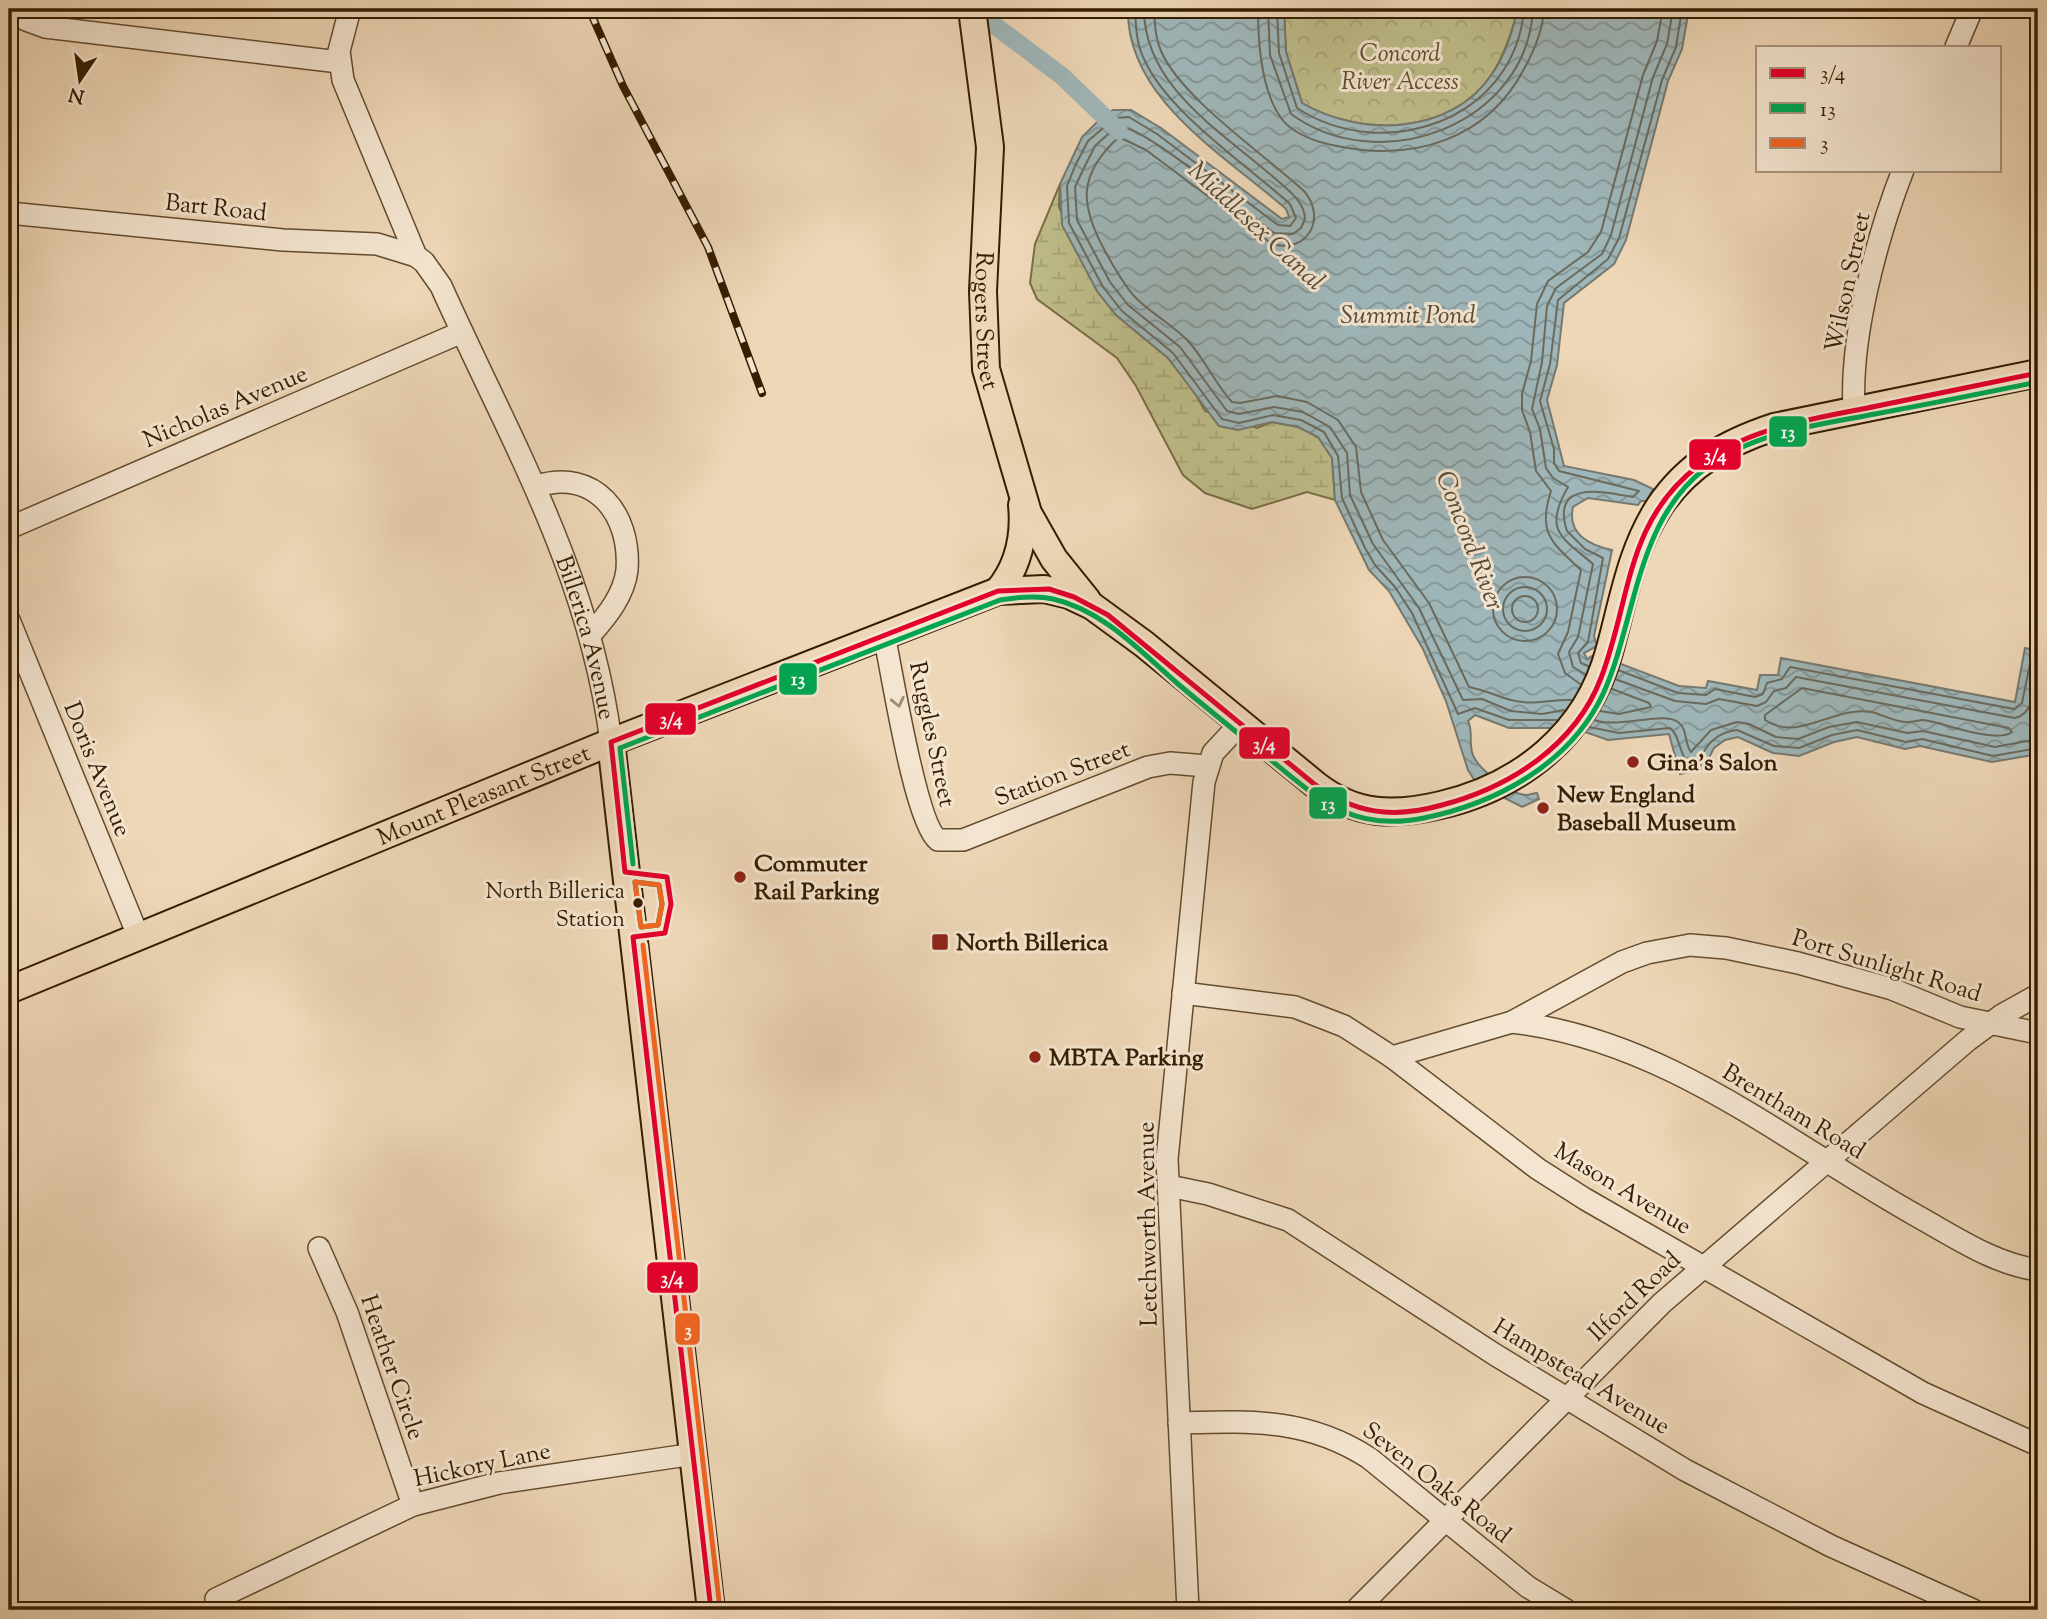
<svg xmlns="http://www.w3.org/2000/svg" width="2047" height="1619" font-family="'Sorts Mill Goudy',serif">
<defs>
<pattern id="forest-crowns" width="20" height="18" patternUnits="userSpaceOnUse" patternTransform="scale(1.75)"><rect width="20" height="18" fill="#bebd8a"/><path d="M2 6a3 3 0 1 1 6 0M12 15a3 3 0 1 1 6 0" fill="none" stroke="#a4a275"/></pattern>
<pattern id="wetland-marsh" width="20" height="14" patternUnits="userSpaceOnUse" patternTransform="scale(1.75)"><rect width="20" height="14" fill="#bebd8a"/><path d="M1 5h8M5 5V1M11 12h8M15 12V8" fill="none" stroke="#a4a275"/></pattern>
<pattern id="water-waves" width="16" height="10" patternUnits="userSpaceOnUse" patternTransform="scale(1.75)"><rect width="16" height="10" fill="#9fb7ba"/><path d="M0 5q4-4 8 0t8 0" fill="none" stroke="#829495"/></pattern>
</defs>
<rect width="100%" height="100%" fill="#eed7b7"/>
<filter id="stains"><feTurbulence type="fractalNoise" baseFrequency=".00286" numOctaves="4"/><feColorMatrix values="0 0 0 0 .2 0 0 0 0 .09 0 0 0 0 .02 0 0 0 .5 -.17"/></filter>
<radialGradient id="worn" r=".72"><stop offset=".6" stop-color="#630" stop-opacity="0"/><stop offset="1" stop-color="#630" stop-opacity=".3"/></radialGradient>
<path fill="url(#forest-crowns)" stroke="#7a6d45" stroke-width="2" d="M 1284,9 L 1518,9 C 1512,32 1505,54 1492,74 C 1451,136 1360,137 1302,103 L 1286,52 Z"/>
<polygon fill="url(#wetland-marsh)" stroke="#7a6d45" stroke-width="2" points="1060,184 1059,207 1097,291 1116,315 1168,358 1191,386 1205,411 1257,428 1272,422 1299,427 1318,437 1332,458 1335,500 1307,492 1252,509 1205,493 1183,475 1136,386 1117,358 1037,299 1030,283 1035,244"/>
<path fill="url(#water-waves)" stroke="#757970" stroke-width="2" d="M 1128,9 L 1284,9 L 1286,52 L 1302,103 C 1360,137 1451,136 1492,74 C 1506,54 1512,32 1518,9 L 1689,9 L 1682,49 L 1668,81 L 1626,240 L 1614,264 L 1564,303 L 1557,365 L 1547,400 L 1564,466 L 1634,480 L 1653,489 L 1647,501 L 1641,501 L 1638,505 L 1588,498 L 1573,507 C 1567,534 1589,545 1612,550 L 1594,636 L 1597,646 L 1584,653 L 1587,659 L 1595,654 L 1679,686 L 1706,688 L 1708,681 L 1757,690 L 1760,675 L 1778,675 L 1781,658 L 2015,702 L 2025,648 L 2038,651 L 2038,754 L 1992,762 L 1920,746 L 1905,749 L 1857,737 L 1834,742 L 1799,756 L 1773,753 L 1738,737 L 1725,740 L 1714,748 L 1703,769 L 1680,774 L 1669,734 L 1608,740 L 1574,728 L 1509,728 L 1475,715 L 1468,721 C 1473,730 1469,740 1472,752 C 1475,767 1510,794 1526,795 C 1530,795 1533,793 1537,793 L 1539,799 L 1522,807 L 1477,784 L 1468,770 L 1446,701 L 1423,649 L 1389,591 L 1369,570 L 1335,500 L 1332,458 L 1318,437 L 1298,427 L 1272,422 L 1238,430 L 1219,426 L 1168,358 L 1116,315 L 1097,291 L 1062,225 L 1060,184 L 1082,137 L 1103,116 L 1113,110 L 1131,110 L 1161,128 L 1282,219 L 1289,217 L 1286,209 C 1225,155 1126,99 1128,9 Z"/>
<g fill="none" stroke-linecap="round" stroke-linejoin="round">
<g stroke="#6a6a5d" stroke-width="2">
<path d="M 1135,9 C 1136,27 1136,44 1145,61 C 1168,112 1248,166 1290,204 L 1296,218 L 1290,226 L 1278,225 L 1157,134 L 1129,117 L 1115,118 L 1088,141 L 1075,166 L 1067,186 L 1069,223 L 1103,287 L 1122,311 L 1173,353 L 1222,419 L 1239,423 L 1273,415 L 1301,420 L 1324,432 L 1338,456 L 1342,498 L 1365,548 L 1375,565 L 1395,587 L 1412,613 L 1458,714 L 1475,708 L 1509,720 L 1557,720"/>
<path d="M 1144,9 C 1144,88 1224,133 1278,181 C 1290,192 1304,201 1305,219 L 1301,228 L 1293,234 L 1274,233 C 1245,213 1145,125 1117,126 L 1095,146 L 1083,170 L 1075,187 L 1077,220 L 1110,282 L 1128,305 L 1180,347 L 1227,411 L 1239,414 L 1274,407 L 1303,412 L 1330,427 L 1347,453 L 1350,495 L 1373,544 L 1419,608 L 1463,700 L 1482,699 L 1511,711 L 1542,714 L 1564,710"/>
<path d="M 1154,9 C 1155,24 1155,37 1161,51 C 1181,98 1265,155 1304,191 C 1327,218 1308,254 1272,244 L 1146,150 L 1119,137 C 1077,175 1080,205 1105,251 C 1114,267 1122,282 1134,296 C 1150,313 1172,324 1188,341 C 1205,359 1215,384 1232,402 L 1240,403 L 1277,396 L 1307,402 L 1338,420 L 1356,447 L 1361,492 L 1383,540 L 1429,603 L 1469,687 C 1484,690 1497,696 1511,700 C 1532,706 1551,699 1572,700"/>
<path d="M 1258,9 C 1258,42 1261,90 1281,118 C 1292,134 1319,143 1337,146 C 1412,162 1487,140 1524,69 C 1534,51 1543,30 1544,9"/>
<path d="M 1268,9 L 1270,55 L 1291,114 C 1380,179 1527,125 1533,9"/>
<path d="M 1277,9 L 1279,53 L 1297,108 C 1384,165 1515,120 1524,9"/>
<circle cx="1525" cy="609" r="32"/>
<circle cx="1525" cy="609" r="22"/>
<circle cx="1525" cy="609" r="13"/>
<path d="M 1588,666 L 1581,663 L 1578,653 L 1588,642 L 1603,558 L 1585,549 L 1567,531 C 1550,479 1605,492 1633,497 L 1639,491 L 1559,471 L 1554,463 L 1554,449 L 1540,401 L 1550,364 L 1558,300 L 1608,259 L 1619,238 L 1662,80 L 1676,47 L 1682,9"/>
<polyline points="1618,670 1678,693 1706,695 1715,689 1755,697 1763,694 1767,683 1782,679 1790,667 2014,709 2022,703 2031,659 2038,657"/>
<path d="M 1585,674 L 1573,667 L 1569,652 L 1578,637 L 1593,564 C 1561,537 1543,530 1568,487 L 1553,478 L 1546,468 L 1540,429 L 1532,409 L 1542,362 L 1547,306 L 1556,288 L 1602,254 L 1611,235 L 1653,77 L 1667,44 L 1673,9"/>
<path d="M 1615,679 L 1675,701 L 1706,704 L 1719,699 L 1757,706 L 1766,702 L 1774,691 L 1786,688 L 1796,677 L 2015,718 C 2036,713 2034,685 2038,667"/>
<path d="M 1580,684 L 1565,673 L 1558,654 L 1568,632 L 1581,570 C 1552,543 1537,533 1551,491 L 1536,471 L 1530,432 L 1522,410 L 1522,394 L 1531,361 L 1537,304 L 1548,281 L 1588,252 L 1601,232 L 1643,75 L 1657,41 L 1663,9"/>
<path d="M 1802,688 L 2009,728 L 2012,732 C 1996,744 1944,723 1924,720 C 1918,720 1914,722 1908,722 C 1898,723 1883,715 1872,712 C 1834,705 1799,743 1765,720 L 1765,715 Z"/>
<polyline points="1600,711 1619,714 1651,707 1649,703 1612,689"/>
<path d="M 1594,720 C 1619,729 1663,711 1678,722 C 1688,729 1684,744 1691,752 L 1711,730 L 1737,722 L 1749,724 L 1776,737 L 1798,739 L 1829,727 L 1857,722 L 1907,733 L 1923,731 L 1995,747 L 2038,739"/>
<path d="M 1589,727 L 1619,733 L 1670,728 C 1680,735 1679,754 1689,765 L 1698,763 C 1706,744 1717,732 1737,730 L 1774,746 L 1799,748 L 1832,735 L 1857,730 L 1906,742 L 1922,739 L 1993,756 L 2038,748"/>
</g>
<polyline stroke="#9fb7ba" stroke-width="18" points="994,25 1062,76 1119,131"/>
<defs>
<g id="minor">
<polyline points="14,9 26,20 45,27 339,62"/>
<path id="s1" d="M 350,9 L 339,51 L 343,80 L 416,256 L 424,262 L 441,286 C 510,440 589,571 611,742"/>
<polyline points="1956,47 1972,9"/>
<polyline points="9,213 283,240 377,244 416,256"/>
<path d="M 1854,408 C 1850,336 1877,237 1903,170"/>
<path d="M 537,486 C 595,468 631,514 627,570 C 624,595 607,616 591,634"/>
<polyline points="9,528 462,332"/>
<polyline points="9,620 139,938"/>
<path d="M 884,635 C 892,671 915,823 938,840 L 963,840 L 1148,767 L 1170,763 L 1207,766"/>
<polyline points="1183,993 1295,1007 1344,1026 1392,1057 1538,1169 1585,1199 1923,1393 2038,1445"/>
<path d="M 1512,1022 C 1667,1040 1785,1142 1917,1216 C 1955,1237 1994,1264 2038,1270"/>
<polyline points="1392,1057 1512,1022 1622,962 1647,953 1690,945 1726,948 1798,963 1892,989 1960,1017 2038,1033"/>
<polyline points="1169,1186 1208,1194 1288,1220 1494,1354 1685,1470 1831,1546 1973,1610"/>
<polyline points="319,1248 347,1312 413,1505"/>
<path d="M 1179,1423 C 1251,1421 1307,1418 1369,1458 L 1528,1587 L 1566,1610"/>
<polyline points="216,1599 413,1505 499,1483 694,1454"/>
<polyline points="1188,1610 1167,1159 1204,782 1213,753 1240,724"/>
<polyline points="1356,1610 1662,1303 1968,1040 2002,1015 2038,995"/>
</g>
<g id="major">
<path id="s2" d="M 972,9 L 990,147 L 983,291 L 986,369 L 1028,513 L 1054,559 L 1087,600"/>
<path d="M 998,591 C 1018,567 1025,536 1022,505"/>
<polyline points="611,742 711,1610"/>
<path id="s3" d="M 9,990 L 611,742 L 998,591 L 1044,589 L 1069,595 L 1092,606 L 1144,644 L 1316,785 C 1356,816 1394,816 1441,805 C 1522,786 1587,733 1609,652 C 1623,602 1630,552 1659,507 C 1688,464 1726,443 1774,427 L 2038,373"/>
</g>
</defs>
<use href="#minor" stroke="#634c2e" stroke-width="24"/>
<use href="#major" stroke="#351d00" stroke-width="30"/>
<use href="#minor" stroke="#f4e5d0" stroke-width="21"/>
<use href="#major" stroke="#eed7b7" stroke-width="26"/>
<defs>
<polyline id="rail" points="589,9 623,86 708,247 762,393"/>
</defs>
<use href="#rail" stroke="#351d00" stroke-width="8"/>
<use href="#rail" stroke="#f4e5d0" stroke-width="5" stroke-dasharray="16" stroke-linecap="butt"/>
<defs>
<path id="bus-1" d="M 711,1610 L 633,937 L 665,933 L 671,904 L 667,877 L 625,872 L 611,742 L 998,591 L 1049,589 L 1074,597 L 1108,615 L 1313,783 C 1354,814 1393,819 1442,805 C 1510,787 1575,746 1601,678 C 1631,600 1625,522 1698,466 C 1750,426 1815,419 1877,406 C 1931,395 1984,384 2038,373"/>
<g id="bus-2">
<path d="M 633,864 L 620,748 L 1000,600 C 1018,597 1036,595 1053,599 C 1103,610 1141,652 1178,684 C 1209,710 1240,735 1271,760 C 1322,802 1354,832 1424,818 C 1497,803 1570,764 1603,694 C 1617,663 1624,631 1633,599 C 1646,550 1664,499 1706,468 C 1754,432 1818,425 1875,414 C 1930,404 1984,393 2038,382"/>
<polygon points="635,882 659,885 662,904 658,925 641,927"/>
</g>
<g id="bus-3">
<polygon points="635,882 659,885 662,904 658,925 641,927"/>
<polyline points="643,945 720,1609"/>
</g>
</defs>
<use href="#bus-1" stroke="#f4e5d0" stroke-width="10"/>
<use href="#bus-2" stroke="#f4e5d0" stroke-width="10"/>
<use href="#bus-3" stroke="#f4e5d0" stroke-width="10"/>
<use href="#bus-1" stroke="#e4002b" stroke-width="5"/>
<use href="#bus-2" stroke="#00a651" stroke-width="5"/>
<use href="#bus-3" stroke="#f26522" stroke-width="5"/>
</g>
<defs><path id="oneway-chevron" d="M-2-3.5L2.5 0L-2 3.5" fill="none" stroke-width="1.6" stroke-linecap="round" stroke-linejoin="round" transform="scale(1.75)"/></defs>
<use stroke="#9e8b72" href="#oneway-chevron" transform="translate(898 702) rotate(78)"/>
<g fill="#8f2418" stroke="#f4e5d0" stroke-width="2.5">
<circle cx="1633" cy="762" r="7"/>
<circle cx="1543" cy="808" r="7"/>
<circle cx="740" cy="877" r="7"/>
<rect x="931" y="933" width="18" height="18" rx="3.5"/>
<circle cx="1035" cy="1057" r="7"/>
</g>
<circle fill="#351d00" stroke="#f4e5d0" stroke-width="2.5" cx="638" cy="903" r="6"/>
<g text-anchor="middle" stroke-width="6" stroke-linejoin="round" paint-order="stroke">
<g font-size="22" fill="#351d00" stroke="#f4e5d0" text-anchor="end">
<text x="625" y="898">North Billerica<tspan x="625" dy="28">Station</tspan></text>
</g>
<g font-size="24" font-style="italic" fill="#5e4d29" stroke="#f4e5d0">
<text x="1400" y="61">Concord<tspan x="1400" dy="28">River Access</tspan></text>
</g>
<g font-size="24" fill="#351d00" stroke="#f4e5d0">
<text transform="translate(216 207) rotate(6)" y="8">Bart Road</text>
<text transform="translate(1847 282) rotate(-78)" y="8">Wilson Street</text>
<text dy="8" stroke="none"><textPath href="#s2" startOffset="313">Rogers Street</textPath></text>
<text transform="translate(225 406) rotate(-23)" y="8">Nicholas Avenue</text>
<text dy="8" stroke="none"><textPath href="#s1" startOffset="684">Billerica Avenue</textPath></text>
<text transform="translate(933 734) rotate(78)" y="8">Ruggles Street</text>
<text transform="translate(98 769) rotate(68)" y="8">Doris Avenue</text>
<text transform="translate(1062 773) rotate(-21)" y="8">Station Street</text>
<text dy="8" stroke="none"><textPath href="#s3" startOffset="513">Mount Pleasant Street</textPath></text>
<text transform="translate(1887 965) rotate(17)" y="8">Port Sunlight Road</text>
<text transform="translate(1794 1111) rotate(31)" y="8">Brentham Road</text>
<text transform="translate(1623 1188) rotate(31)" y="8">Mason Avenue</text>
<text transform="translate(1147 1224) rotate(-91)" y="8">Letchworth Avenue</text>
<text transform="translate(1634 1296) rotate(-44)" y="8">Ilford Road</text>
<text transform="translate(393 1367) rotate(71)" y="8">Heather Circle</text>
<text transform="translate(1582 1376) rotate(31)" y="8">Hampstead Avenue</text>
<text transform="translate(482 1464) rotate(-12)" y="8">Hickory Lane</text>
<text transform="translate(1437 1482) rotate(38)" y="8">Seven Oaks Road</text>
</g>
<g font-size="24" font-weight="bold" fill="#351d00" stroke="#f4e5d0" text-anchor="start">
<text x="1647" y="770">Gina's Salon</text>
<text x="1557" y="802">New England<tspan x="1557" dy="28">Baseball Museum</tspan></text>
<text x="754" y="871">Commuter<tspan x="754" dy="28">Rail Parking</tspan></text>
<text x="956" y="950">North Billerica</text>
<text x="1049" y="1065">MBTA Parking</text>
</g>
<g font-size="26" font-style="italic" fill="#554b38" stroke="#f4e5d0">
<text transform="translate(1257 225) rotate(43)" y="9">Middlesex Canal</text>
<text x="1408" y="323">Summit Pond</text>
<text transform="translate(1471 540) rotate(69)" y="9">Concord River</text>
</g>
</g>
<g stroke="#f4e5d0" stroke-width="2.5">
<rect x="1768" y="415" width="40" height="33" rx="7" fill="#00a651"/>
<rect x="1688" y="438" width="54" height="33" rx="7" fill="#e4002b"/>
<rect x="778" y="662" width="40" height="34" rx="7" fill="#00a651"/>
<rect x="644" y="702" width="53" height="34" rx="7" fill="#e4002b"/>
<rect x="1238" y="726" width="53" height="34" rx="7" fill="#e4002b"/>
<rect x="1308" y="786" width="40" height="34" rx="7" fill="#00a651"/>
<rect x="646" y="1261" width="53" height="33" rx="7" fill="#e4002b"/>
<rect x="674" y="1312" width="27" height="34" rx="7" fill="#f26522"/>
</g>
<g font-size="19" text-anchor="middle" font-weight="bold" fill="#fff">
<text x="1788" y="438">13</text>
<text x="1715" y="461">3/4</text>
<text x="798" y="685">13</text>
<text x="671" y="725">3/4</text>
<text x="1264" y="750">3/4</text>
<text x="1328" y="810">13</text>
<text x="672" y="1284">3/4</text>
<text x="688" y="1336">3</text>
</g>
<rect width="2047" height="1619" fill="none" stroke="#eed7b7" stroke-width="35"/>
<rect x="10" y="10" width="2026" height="1598" fill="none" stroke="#351d00" stroke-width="3.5"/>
<rect x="18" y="18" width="2012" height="1584" fill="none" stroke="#351d00" stroke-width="2"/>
<rect x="1756" y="46" width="245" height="126" fill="#f4e5d0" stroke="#a8957d" stroke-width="2"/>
<rect x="1770" y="68" width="35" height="10" fill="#e4002b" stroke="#a8957d" stroke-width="2"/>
<text x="1820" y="80" font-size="21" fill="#351d00">3/4</text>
<rect x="1770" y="103" width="35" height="10" fill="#00a651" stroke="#a8957d" stroke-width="2"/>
<text x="1820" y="116" font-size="21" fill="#351d00">13</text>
<rect x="1770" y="138" width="35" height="10" fill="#f26522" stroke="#a8957d" stroke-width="2"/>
<text x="1820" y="150" font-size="21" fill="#351d00">3</text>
<g transform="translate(80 80) rotate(193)" stroke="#f4e5d0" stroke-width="5" paint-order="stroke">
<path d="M0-5L12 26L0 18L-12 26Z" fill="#351d00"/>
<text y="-10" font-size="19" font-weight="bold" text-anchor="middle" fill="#351d00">N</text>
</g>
<rect width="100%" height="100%" filter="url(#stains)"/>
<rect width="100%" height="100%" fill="url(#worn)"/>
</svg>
